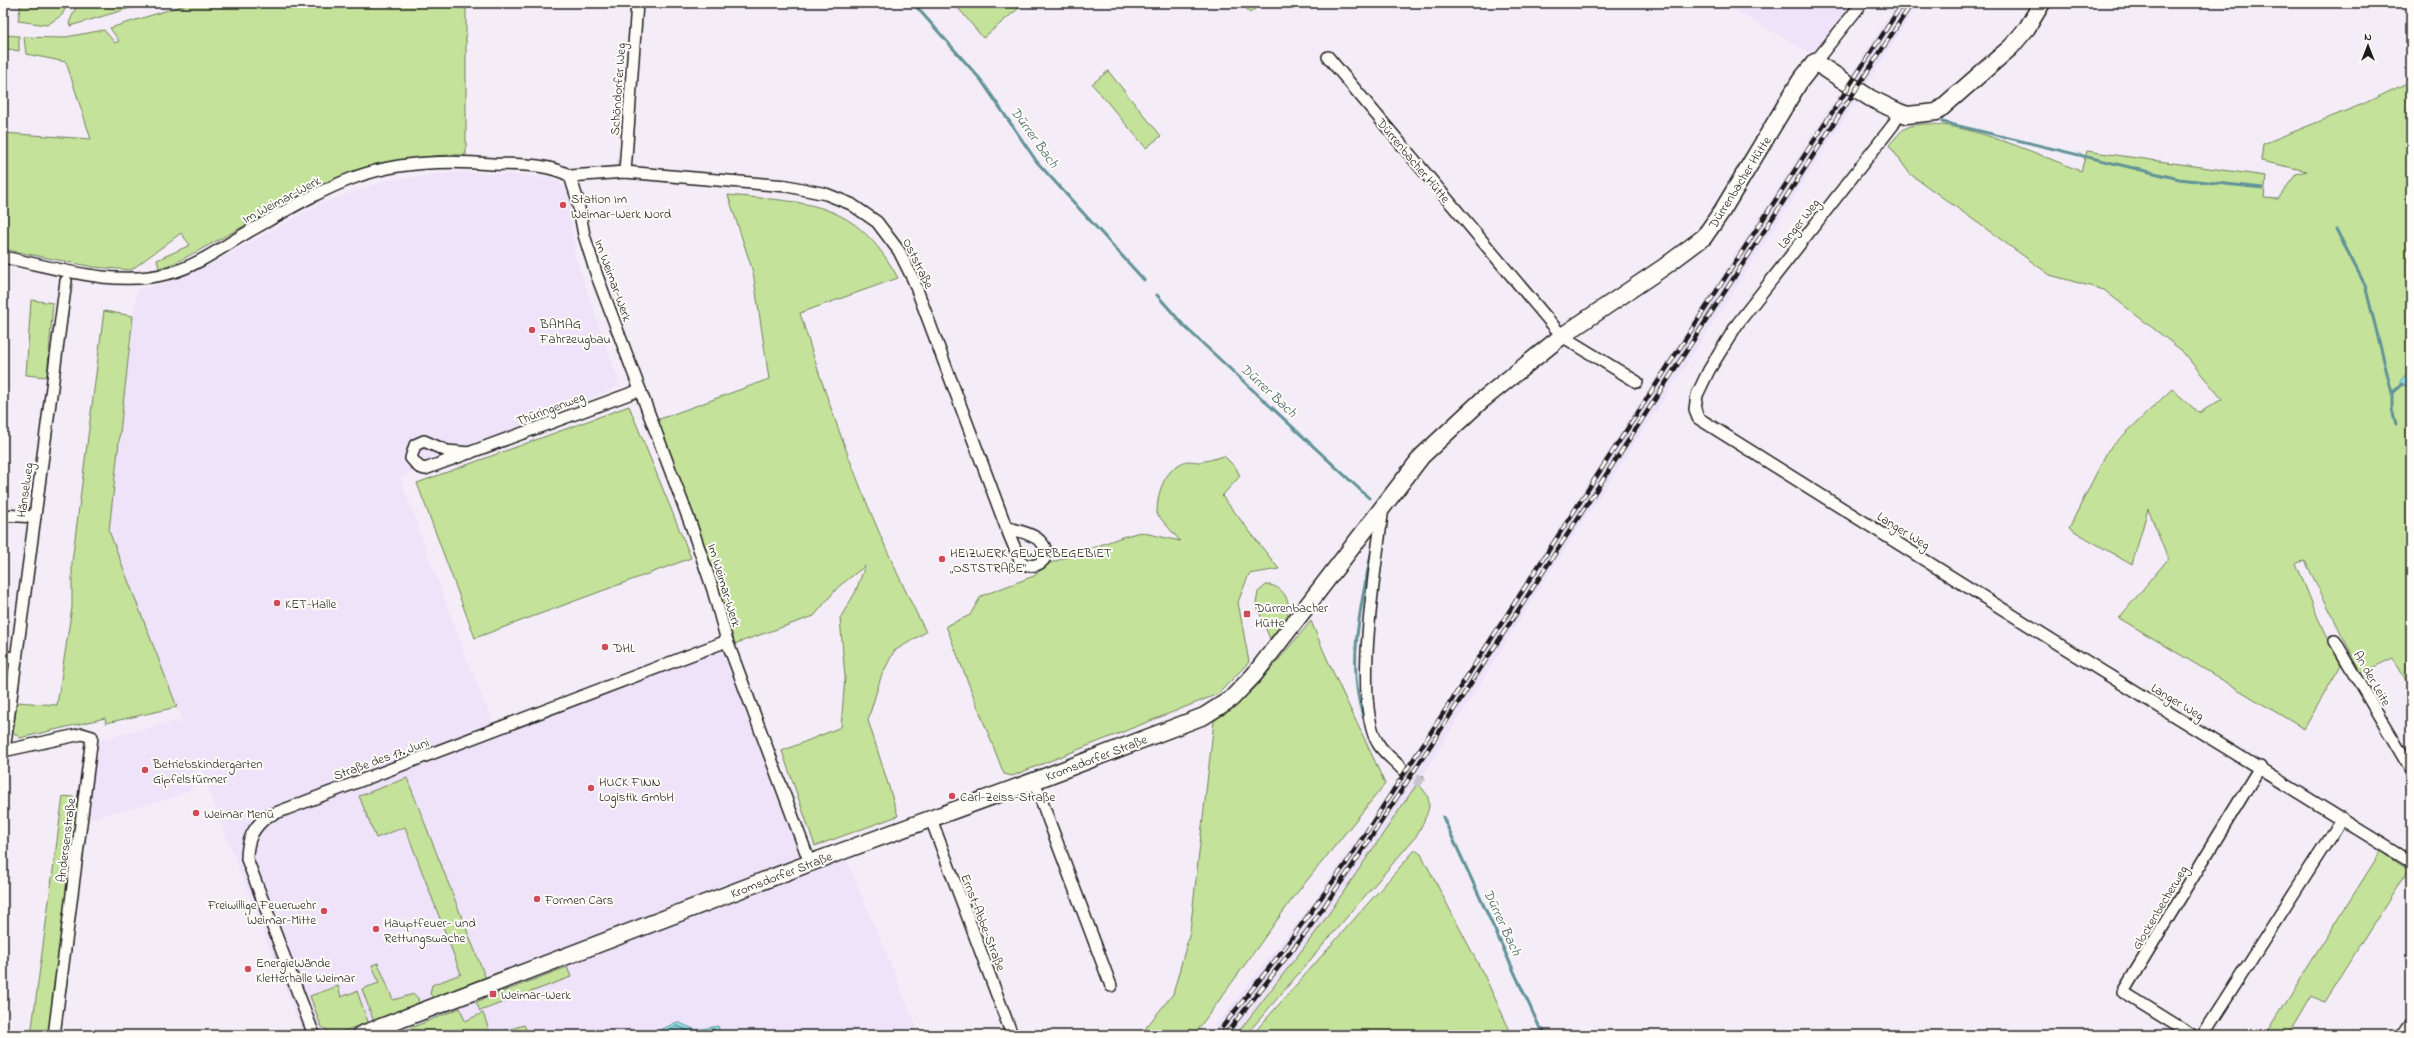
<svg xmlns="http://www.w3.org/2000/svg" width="2414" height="1038" font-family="'Indie Flower',sans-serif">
<rect width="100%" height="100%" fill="#f4edf8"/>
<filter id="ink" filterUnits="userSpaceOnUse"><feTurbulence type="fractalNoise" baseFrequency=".025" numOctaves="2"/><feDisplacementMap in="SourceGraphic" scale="8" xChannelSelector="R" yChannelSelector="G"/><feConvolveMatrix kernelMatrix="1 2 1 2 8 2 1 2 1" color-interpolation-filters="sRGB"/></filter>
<g filter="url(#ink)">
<g fill="#eee3f9">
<polygon points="1722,3 1867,3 1822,60"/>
<polygon points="1897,3 1919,3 1690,359 1539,589 1398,815 1319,928 1236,1035 1208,1035 1314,901 1386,797"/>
<polygon points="459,172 551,177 568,189 575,256 620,386 400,477 465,655 496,729 727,641 809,863 846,858 917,1027 901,1035 303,1035 201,770 192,773 192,789 169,799 85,820 95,741 176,721 183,723 109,531 137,289 164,284 213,263 322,203 387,180"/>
</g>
<g fill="#c4e29a" stroke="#707f5b">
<polygon points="21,3 68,3 62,15 47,25 18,21"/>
<polygon points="78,3 147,3 70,26 69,23"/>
<path d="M 191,3 L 466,3 L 466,155 C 359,152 267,216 175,263 L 159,268 L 157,260 L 190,245 L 181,233 L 131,270 L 93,267 L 3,249 L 3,133 L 91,139 L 66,62 L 26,54 L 24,37 L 60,38 L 104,30 L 115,43 L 119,41 L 110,28 Z"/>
<polygon points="954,3 1025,3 983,38"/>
<polygon points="1242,3 1262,3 1250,13"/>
<polygon points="3,35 19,36 19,51 3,48"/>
<polygon points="1108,71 1161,136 1146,148 1092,84"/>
<path d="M 2411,81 L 2411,689 L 2393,658 L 2361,673 L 2305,561 L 2296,563 L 2318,618 L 2341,665 L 2304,729 L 2119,618 L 2168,559 L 2148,509 L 2132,565 L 2069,528 L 2108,450 L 2172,389 L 2199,413 L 2222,399 L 2181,350 L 2104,290 L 2050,275 L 1910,174 L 1889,145 C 1894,140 1900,131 1906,128 C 1942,110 2043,157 2081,171 L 2087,151 L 2266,176 L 2264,198 L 2278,199 L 2296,174 L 2307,171 L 2261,161 L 2263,144 L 2363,104 Z"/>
<path d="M 728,195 C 808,203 855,199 898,278 L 800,313 C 833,422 874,531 926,632 L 894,651 L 881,677 L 868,720 L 898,816 L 815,846 L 782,751 L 841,727 L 845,677 L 840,618 L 855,593 L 865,566 L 838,587 L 814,616 L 734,644 L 657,420 L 769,379 L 753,272 Z"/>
<polygon points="31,300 53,303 47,377 26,375"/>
<polygon points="104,311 133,316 109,531 177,707 106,723 105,718 20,738 13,732 17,702 57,705 72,607 72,562"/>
<polygon points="629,406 691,558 475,638 417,483"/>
<path d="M 1224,456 L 1236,468 L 1240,476 L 1222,496 L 1279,569 L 1249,574 L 1238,602 L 1249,662 L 1218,694 L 1012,776 L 1004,774 L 946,626 L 970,615 L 981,596 L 1034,576 L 1048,564 L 1122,537 L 1140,532 L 1180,541 L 1157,514 C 1157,494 1163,471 1184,462 C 1189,460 1194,462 1199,462 C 1208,461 1216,458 1224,456 Z"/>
<path d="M 1266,585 C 1282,584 1293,602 1287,616 C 1284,625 1275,632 1270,639 L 1256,604 L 1258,592 Z"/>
<path d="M 1311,621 C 1333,676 1361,729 1385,784 L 1296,894 L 1194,1035 L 1140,1035 L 1173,994 L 1190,932 L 1214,721 L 1254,689 Z"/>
<path d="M 1423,775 L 1425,779 L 1420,786 C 1437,803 1426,814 1418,834 L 1246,1035 L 1236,1035 L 1319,928 Z"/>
<polygon points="407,778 486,979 434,998 430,994 432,985 461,974 405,827 376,838 359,796"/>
<polygon points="63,796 84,798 54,1035 31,1035"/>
<polygon points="1415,850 1421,854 1485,977 1512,1035 1252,1035"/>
<polygon points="2381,851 2408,870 2324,1002 2312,996 2289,1035 2265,1035"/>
<polygon points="378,963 393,1000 414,994 418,998 419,1005 374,1022 362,989 379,983 372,965"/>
<polygon points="567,967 571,977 480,1011 476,1002"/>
<polygon points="338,986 341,997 357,991 368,1022 334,1035 321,1026 310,996"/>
<polygon points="460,1008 465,1021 483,1013 491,1035 393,1035"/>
<polygon points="524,1025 529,1035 491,1035"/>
</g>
<g fill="#8fe0e9" stroke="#619297">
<polygon points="2411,369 2411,384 2400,386 2400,381"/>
<polygon points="677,1022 696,1030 718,1026 721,1035 650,1035"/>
</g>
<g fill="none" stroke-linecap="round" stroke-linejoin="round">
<polyline stroke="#4a6a6e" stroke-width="1" points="658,1035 677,1026 696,1034 714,1029 717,1035"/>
<g stroke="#619297" stroke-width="3">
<polyline points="913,3 981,80 1037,162 1144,280"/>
<polyline points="1942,122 2179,179 2263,188"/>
<polyline points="2336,229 2365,285 2392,393 2402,384"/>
<polyline points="1157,295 1185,327 1369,498"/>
<polyline points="2392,393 2392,409 2396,424"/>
<path d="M 1363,716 C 1346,662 1362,602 1372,549"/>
<polyline points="1443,817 1539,1026 1547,1035"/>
</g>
<polyline stroke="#c9c3cc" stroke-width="11" stroke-dasharray="11 5.5" stroke-linecap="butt" points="1402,769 1423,783"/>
<defs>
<g id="street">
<polyline points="1328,57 1562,336 1637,382"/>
<polyline points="1815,62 1862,3"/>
<polyline points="1899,112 1893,125 1738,323 1709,370 1697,395 1695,409 1698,418 2100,670 2411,862"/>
<polyline points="625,172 637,3"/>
<path d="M 570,176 L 625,172 L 787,186 L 826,194 L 851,204 L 877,222 L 899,251 L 913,279 L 1006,527 L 1021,563 C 1039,572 1055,555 1040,541 C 1032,533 1017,531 1006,527"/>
<path d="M 3,257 C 57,268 115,288 170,273 C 197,266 224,246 248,232 C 282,213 316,192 353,178 C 397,161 446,160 493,164 C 518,165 548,163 570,176 L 577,198 L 584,235 L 597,276 L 691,525 L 713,590 L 727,641 L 810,863"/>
<polyline points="470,453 447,451 424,441 415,445 411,458 419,467 425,469 640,390"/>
<path d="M 1380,509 L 1382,515 C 1376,565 1352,705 1379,745 C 1385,754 1395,761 1402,769"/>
<polyline points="3,515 35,517"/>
<polyline points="2335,641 2411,770"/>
<polyline points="3,657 16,658"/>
<polyline points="3,751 82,734 92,737 54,1035"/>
<polyline points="4,751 66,281"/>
<polyline points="1034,781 1111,986"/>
<polyline points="931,819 1012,1035"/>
<path d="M 314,1035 L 247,859 C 247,840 253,827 268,816 L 727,641"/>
<polyline points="2192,1035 2123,992 2260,767"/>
<polyline points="2203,1035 2342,818"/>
<polyline points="2402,1035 2411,1022"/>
</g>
<polyline id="secondary" points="360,1035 810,863 1034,781 1204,716 1231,699 1254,675 1422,456 1481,401 1562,336 1664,267 1704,237 1722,211 1800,81 1815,62 1870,98 1899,112 1907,115 1937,112 2011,47 2027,28 2042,3"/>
</defs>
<use href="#street" stroke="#1c1c1c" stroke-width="14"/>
<use href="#secondary" stroke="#1c1c1c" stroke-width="19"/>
<use href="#street" stroke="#fdfcf7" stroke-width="11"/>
<use href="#secondary" stroke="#fdfcf7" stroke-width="16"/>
<defs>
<g id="rail">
<polyline points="1216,1035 1277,958 1345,865 1903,3"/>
<polyline points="1225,1035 1307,931 1353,865 1912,3"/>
</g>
</defs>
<use href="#rail" stroke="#1c1c1c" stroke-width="4.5"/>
<use href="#rail" stroke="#fdfcf7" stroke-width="3" stroke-dasharray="9" stroke-linecap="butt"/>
</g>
</g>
<g fill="#d1495b" stroke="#fdfcf7" stroke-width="1.5">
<circle cx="563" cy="205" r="4"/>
<circle cx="532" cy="330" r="4"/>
<circle cx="942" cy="559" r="4"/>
<circle cx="277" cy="603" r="4"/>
<rect x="1243" y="610" width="8" height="8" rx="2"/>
<circle cx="605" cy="647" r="4"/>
<circle cx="145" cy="770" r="4"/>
<circle cx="591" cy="788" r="4"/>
<circle cx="952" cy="796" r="4"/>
<circle cx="196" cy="813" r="4"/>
<circle cx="537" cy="899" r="4"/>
<circle cx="324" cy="911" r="4"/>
<circle cx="376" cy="929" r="4"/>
<circle cx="248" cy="969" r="4"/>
<rect x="489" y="990" width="8" height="8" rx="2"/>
</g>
<g text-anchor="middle" stroke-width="4" stroke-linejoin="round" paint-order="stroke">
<g font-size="13" fill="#1c1c1c" stroke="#fdfcf7">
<text transform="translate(617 89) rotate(-86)" y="5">Schöndorfer Weg</text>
<text transform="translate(1414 160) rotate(50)" y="5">Dürrenbacher Hütte</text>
<text transform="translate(1739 182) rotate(-58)" y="5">Dürrenbacher Hütte</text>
<text transform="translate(281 199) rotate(-28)" y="5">Im Weimar-Werk</text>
<text transform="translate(1798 223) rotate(-52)" y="5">Langer Weg</text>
<text transform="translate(919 263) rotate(64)" y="5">Oststraße</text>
<text transform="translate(614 280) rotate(70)" y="5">Im Weimar-Werk</text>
<text transform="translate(550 408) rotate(-21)" y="5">Thüringenweg</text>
<text transform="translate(24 490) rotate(-82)" y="5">Hänselweg</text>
<text transform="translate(1904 530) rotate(32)" y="5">Langer Weg</text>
<text transform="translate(725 585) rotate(73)" y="5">Im Weimar-Werk</text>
<text transform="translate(2373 678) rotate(60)" y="5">An der Leite</text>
<text transform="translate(2178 701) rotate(31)" y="5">Langer Weg</text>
<text transform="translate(1096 757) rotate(-21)" y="5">Kromsdorfer Straße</text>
<text transform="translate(381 758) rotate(-20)" y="5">Straße des 17. Juni</text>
<text transform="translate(65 840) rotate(-83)" y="5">Andersenstraße</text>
<text transform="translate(781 874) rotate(-21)" y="5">Kromsdorfer Straße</text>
<text transform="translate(2159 907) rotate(-59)" y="5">Glockenbecherweg</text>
<text transform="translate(984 922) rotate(69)" y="5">Ernst-Abbe-Straße</text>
</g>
<g font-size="13" fill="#1c1c1c" stroke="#fdfcf7" text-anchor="start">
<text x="571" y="203">Station Im<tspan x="571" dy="15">Weimar-Werk Nord</tspan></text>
<text x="540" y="328">BAMAG<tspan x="540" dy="15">Fahrzeugbau</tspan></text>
<text x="950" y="557">HEIZWERK GEWERBEGEBIET<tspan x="950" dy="15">„OSTSTRAßE“</tspan></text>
<text x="285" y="608">KET-Halle</text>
<text x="1255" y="612">Dürrenbacher<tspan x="1255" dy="15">Hütte</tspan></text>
<text x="613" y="652">DHL</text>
<text x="153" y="768">Betriebskindergarten<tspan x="153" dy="15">Gipfelstürmer</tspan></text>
<text x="599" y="786">HUCK FINN<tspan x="599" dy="15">Logistik GmbH</tspan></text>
<text x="960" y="801">Carl-Zeiss-Straße</text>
<text x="204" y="818">Weimar Menü</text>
<text x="545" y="904">Formen Cars</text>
<text x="316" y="909" text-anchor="end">Freiwillige Feuerwehr<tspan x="316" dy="15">Weimar-Mitte</tspan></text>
<text x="384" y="927">Hauptfeuer- und<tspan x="384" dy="15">Rettungswache</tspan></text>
<text x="256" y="967">EnergieWände<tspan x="256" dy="15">Kletterhalle Weimar</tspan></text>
<text x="501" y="999">Weimar-Werk</text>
</g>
<g font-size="14" font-style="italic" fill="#446164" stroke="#fdfcf7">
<text transform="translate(1035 137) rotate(54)" y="5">Dürrer Bach</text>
<text transform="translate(1269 390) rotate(43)" y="5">Dürrer Bach</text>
<text transform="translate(1503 922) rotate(65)" y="5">Dürrer Bach</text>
</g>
</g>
<rect width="2414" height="1038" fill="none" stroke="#fdfcf7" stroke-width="16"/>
<rect x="8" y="8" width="2398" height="1022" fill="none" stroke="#1c1c1c" stroke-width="1.5" filter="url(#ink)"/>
<g transform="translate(2368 46)" stroke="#fdfcf7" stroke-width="3" paint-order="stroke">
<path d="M0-3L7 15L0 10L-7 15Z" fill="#1c1c1c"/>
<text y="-6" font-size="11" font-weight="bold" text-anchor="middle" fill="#1c1c1c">N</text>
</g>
</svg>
